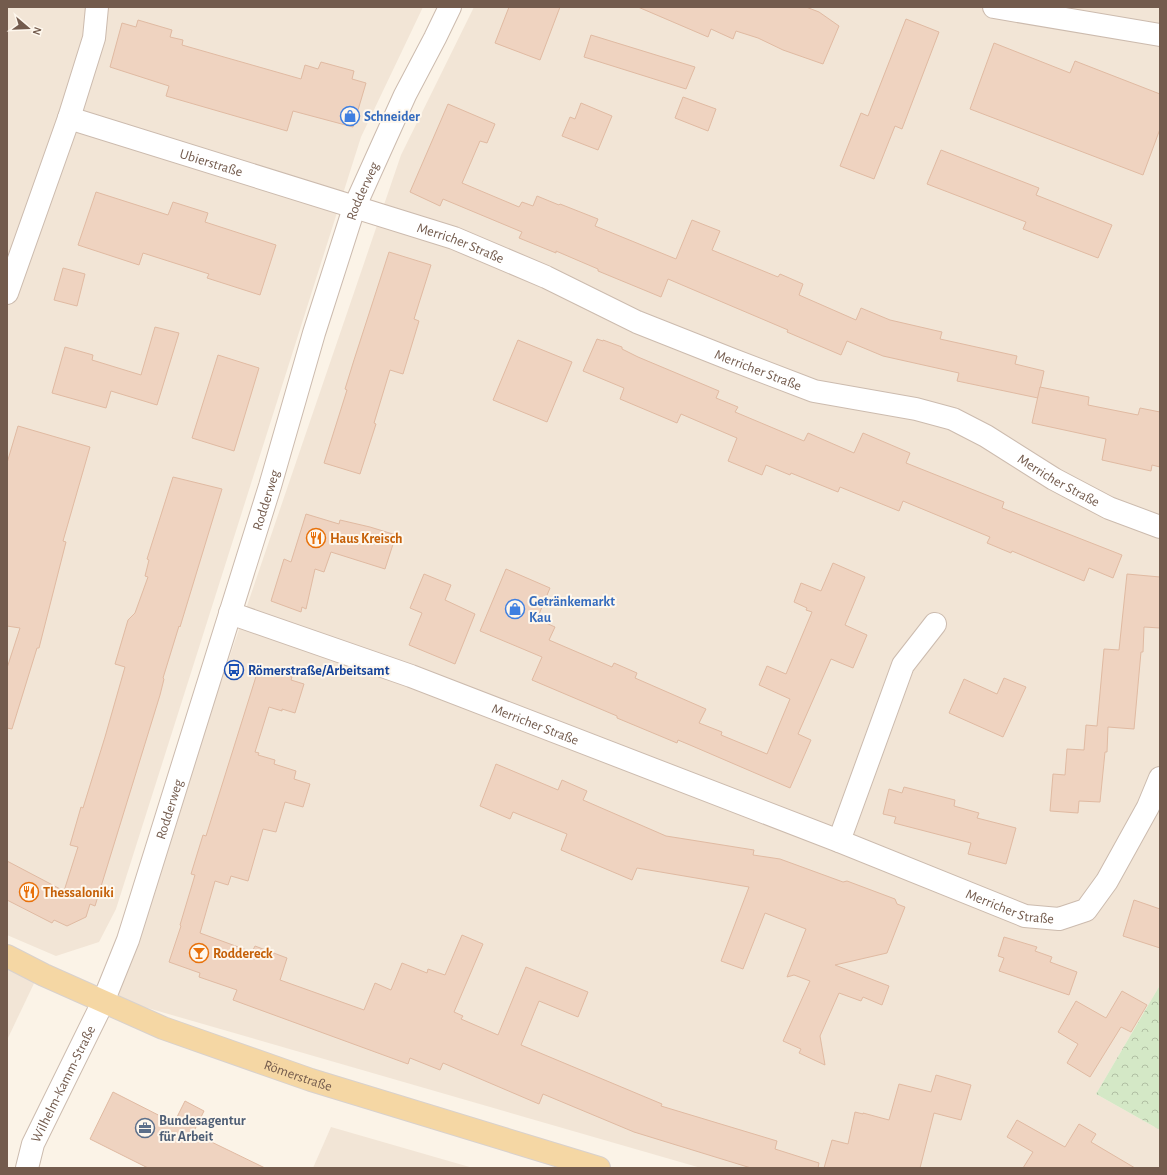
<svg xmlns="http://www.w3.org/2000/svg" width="1167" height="1175" font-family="'Alegreya Sans',sans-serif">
<defs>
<pattern id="park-crowns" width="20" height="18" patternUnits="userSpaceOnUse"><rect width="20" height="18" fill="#d4e8c6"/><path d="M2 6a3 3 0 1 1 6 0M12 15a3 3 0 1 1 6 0" fill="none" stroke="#b0bfa3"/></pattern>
</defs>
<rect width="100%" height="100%" fill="#fbf3e7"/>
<g fill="#f2e5d6">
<polygon points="7,7 423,7 361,137 116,909 99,942 56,956 7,935"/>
<polygon points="474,7 1160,7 1160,985 1096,1094 1160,1130 1160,1168 701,1168 113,998 401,155"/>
<polygon points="7,958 38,975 7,1040"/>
<polygon points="331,1127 473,1168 313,1168"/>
</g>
<polygon fill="url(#park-crowns)" points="1160,985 1160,1130 1096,1094"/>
<g fill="#efd3c0" stroke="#e0baa2">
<polygon points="509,7 560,7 540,60 495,43"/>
<polygon points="638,7 806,7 819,12 839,26 823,64 783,50 758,38 736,31 733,39 711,29 708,37"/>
<polygon points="906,19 939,32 902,129 895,126 874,179 840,166 861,113 868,116"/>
<polygon points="138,20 172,30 170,37 183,40 182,45 301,79 305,65 318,69 321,62 354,71 352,79 366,83 353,127 293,111 287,131 166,96 169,86 110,67 122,23 136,27"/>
<polygon points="591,35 695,67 686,89 584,57"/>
<polygon points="994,43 1070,73 1075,61 1160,94 1160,129 1143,175 970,109"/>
<polygon points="683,97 716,109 708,131 675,118"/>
<polygon points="581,103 612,116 598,150 562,136 570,117 575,119"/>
<polygon points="448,104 495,124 487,143 480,141 462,183 519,207 522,202 533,206 537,196 559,205 560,204 598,219 595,226 676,259 692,220 720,231 712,250 778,277 780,274 803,284 799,295 856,320 861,308 890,320 942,332 940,339 1017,356 1015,364 1044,371 1038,398 957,381 959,373 883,356 847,341 841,355 787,332 788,330 668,279 661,297 598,271 598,269 556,251 556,253 519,238 522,232 443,199 440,206 410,192"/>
<polygon points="941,150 1039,188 1036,195 1112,225 1098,258 1023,229 1026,222 927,184"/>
<polygon points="96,192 168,215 173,202 208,213 205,222 276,245 260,295 207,278 209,274 143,253 139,265 78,245"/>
<polygon points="389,252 431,265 414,319 419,321 403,374 390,370 374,423 376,424 360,474 324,463 347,390 345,389 354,360"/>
<polygon points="63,268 85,274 77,306 54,300"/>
<polygon points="155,327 179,333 157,405 111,391 106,408 52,393 65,347 93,355 92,360 141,375"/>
<polygon points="597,339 603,341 603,340 622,347 622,349 638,357 719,391 716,398 738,407 735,412 804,441 808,433 854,453 863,433 910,453 906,463 1004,502 1002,508 1122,555 1113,578 1089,568 1084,581 1012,551 1011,553 987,543 990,537 903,501 899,511 840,487 838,492 791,473 790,475 766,465 762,475 728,461 737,438 681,414 677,423 620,399 624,388 583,371"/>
<polygon points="518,340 572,362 547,422 493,400"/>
<polygon points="218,355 259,368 234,451 192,438"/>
<polygon points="1040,387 1089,397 1088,405 1138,415 1140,408 1160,412 1160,467 1152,465 1151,471 1102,460 1106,439 1032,423"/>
<polygon points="18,426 90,447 63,541 66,542 39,648 37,648 12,729 7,728 7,668 20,628 7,626 7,463"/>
<polygon points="173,477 222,489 180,627 179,626 163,678 164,679 160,695 95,906 90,904 86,917 67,926 54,920 52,923 7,900 7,861 64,891 78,847 70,845 81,807 83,808 105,737 125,667 115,664 128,620 135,613 148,577 145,576 149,560 147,559"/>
<polygon points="306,514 339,524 340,520 370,527 396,535 385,569 331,552 324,572 315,569 306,609 302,607 301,612 271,601 284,559 291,562"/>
<polygon points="833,563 865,577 845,625 867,635 853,668 831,659 798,734 811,740 790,788 690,745 678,740 677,743 617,718 617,716 532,680 542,657 480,631 506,569 550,588 537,619 555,627 549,640 612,667 614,663 637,673 635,678 706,709 699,723 722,732 721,735 767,754 790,699 759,685 767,666 786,674 812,612 806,610 807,608 794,602 801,583 821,591"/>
<polygon points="424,574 451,585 445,600 475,614 455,664 409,645 422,613 410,608"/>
<polygon points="1127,574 1160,577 1160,628 1144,627 1143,652 1141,652 1134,729 1108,727 1107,752 1105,752 1100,802 1079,801 1078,813 1050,811 1053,774 1065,775 1067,749 1084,750 1086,725 1097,726 1104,649 1119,650"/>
<polygon points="259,667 292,677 291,680 304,684 295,713 282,709 282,711 269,707 255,752 259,753 258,755 275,760 274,764 296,771 294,779 310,784 303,807 285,802 276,832 263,829 248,881 231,876 228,885 215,881 200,933 252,952 255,946 287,958 280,980 364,1010 375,983 391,990 402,963 427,973 428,969 445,975 462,935 483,944 454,1012 463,1016 461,1019 498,1035 526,967 588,992 578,1017 539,1001 521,1045 662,1104 661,1106 777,1141 775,1149 819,1163 818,1168 751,1168 634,1132 543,1094 539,1104 443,1063 440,1070 410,1058 408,1064 233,1000 237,990 199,977 200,973 169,962 181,926 180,925 195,875 191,874 203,835 206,836"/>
<polygon points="1004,678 1026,687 1003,737 949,713 964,679 997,694"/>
<polygon points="496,764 558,790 562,780 587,791 583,800 666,836 754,850 753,855 780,859 843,882 847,881 895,899 897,904 905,907 887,953 835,965 889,986 882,1005 863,997 861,1001 839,993 820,1036 825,1065 799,1053 801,1049 783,1041 810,981 794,975 787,977 806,929 765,913 743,969 721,961 749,887 637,868 632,880 561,850 567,834 513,812 510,819 480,806"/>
<polygon points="904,787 955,800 954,806 979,813 977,818 1016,828 1006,864 968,854 971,843 894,823 896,817 883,814 889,789 902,793"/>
<polygon points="1134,900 1160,909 1160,948 1123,936"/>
<polygon points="1004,937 1037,947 1035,951 1052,957 1050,962 1077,972 1069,995 999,971 1004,958 998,956"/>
<polygon points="1122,991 1147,1005 1131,1032 1121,1027 1090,1077 1067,1063 1078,1044 1058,1032 1076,1001 1106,1018"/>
<polygon points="936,1075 971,1085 961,1120 934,1113 920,1168 824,1168 832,1140 848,1144 855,1112 863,1114 863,1113 889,1120 899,1084 931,1092"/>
<polygon points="113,1092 174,1123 185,1101 204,1111 193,1133 265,1168 148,1168 90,1139"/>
<polygon points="1017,1120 1065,1147 1079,1124 1096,1134 1091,1142 1135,1168 1023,1168 1033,1152 1007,1137"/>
</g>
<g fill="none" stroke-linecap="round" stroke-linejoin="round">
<defs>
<g id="minor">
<polyline points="994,7 1160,35"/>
<path id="s1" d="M 69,118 L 454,238 L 546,277 L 637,322 L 733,360 L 814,391 L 916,409 L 953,419 L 986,436 L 1054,479 L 1109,508 L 1160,527"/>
<polyline points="7,293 69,118 94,38 97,7"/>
<path id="s2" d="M 230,613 L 411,676 L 839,841 L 1025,916 L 1059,919 L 1086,910 L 1107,881 L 1148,807 L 1160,778"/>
<polyline points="839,841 903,665 935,624"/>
<path id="s3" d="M 27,1168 L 33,1144 L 103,1002 L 128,940 L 270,486 L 314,333 L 354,208 L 405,95 L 435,38 L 450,7"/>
</g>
<g id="major">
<path id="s4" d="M 7,956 L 44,975 L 163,1028 L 311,1080 L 599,1168"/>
</g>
</defs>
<use href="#minor" stroke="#ccbbae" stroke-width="24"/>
<use href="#major" stroke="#d8d1cd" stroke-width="24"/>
<use href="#minor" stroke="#fff" stroke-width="22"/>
<use href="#major" stroke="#f5d7a4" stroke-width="22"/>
</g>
<defs>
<symbol id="shop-ring" viewBox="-11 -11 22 22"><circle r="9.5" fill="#fef7ed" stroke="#3f7fe0" stroke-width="1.5"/><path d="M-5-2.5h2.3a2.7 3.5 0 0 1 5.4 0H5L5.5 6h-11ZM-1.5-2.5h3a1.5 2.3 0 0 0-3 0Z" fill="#3f7fe0"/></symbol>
<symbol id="restaurant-ring" viewBox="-11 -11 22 22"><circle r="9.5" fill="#fef7ed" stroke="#e8710a" stroke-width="1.5"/><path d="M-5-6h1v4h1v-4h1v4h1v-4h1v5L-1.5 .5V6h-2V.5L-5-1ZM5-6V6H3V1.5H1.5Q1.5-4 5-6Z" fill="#e8710a"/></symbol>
<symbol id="bus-ring" viewBox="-11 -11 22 22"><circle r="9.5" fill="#fef7ed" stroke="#1a4fb4" stroke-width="1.5"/><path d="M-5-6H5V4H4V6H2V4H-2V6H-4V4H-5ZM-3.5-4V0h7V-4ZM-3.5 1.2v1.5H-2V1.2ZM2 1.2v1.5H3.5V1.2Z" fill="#1a4fb4"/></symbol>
<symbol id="bar-ring" viewBox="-11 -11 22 22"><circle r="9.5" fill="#fef7ed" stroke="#e8710a" stroke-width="1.5"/><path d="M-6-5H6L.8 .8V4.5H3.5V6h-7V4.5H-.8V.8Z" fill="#e8710a"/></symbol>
<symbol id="office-ring" viewBox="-11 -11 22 22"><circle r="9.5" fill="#fef7ed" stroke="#5c6f8a" stroke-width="1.5"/><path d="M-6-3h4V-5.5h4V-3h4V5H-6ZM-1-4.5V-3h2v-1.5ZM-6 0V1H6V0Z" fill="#5c6f8a"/></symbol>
</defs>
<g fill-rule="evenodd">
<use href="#shop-ring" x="339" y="105" width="22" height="22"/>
<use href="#restaurant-ring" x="305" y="527" width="22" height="22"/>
<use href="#shop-ring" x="504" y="598" width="22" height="22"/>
<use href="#bus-ring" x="223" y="659" width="22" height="22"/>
<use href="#restaurant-ring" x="18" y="881" width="22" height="22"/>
<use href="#bar-ring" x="188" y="942" width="22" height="22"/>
<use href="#office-ring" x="134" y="1117" width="22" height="22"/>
</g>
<g text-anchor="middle" stroke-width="4" stroke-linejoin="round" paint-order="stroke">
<g font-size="14" font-weight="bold" fill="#366cbe" stroke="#fef7ed" text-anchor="start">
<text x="364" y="121">Schneider</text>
<text x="529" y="606">Getränkemarkt<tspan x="529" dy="16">Kau</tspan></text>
</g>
<g font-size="14" fill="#735b4d" stroke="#fef7ed">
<text dy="5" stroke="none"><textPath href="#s1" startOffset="149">Ubierstraße</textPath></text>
<text dy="5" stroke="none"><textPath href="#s3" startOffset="1035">Rodderweg</textPath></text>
<text dy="5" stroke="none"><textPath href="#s1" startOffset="411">Merricher Straße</textPath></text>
<text dy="5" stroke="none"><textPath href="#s1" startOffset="735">Merricher Straße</textPath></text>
<text dy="5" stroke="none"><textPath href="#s1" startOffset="1059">Merricher Straße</textPath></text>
<text dy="5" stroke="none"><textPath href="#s3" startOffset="711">Rodderweg</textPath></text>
<text dy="5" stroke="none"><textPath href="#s2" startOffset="325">Merricher Straße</textPath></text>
<text dy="5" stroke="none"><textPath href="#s3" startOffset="387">Rodderweg</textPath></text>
<text dy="5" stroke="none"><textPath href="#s2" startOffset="834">Merricher Straße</textPath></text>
<text dy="5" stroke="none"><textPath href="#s4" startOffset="315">Römerstraße</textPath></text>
<text dy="5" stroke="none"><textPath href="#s3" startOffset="92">Wilhelm-Kamm-Straße</textPath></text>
</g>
<g font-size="14" font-weight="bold" fill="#c56008" stroke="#fef7ed" text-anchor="start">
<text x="330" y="543">Haus Kreisch</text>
<text x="43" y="897">Thessaloniki</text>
<text x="213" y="958">Roddereck</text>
</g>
<g font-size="14" font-weight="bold" fill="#164399" stroke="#fef7ed" text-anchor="start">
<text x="248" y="675">Römerstraße/Arbeitsamt</text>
</g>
<g font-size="14" font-weight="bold" fill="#4e5e75" stroke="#fef7ed" text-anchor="start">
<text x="159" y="1125">Bundesagentur<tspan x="159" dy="16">für Arbeit</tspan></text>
</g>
</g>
<rect width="1167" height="1175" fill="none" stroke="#735b4d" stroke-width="16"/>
<g transform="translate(28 28) rotate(109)" stroke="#fef7ed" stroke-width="3" paint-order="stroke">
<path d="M0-3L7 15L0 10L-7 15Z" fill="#735b4d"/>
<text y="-6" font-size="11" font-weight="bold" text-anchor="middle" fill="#735b4d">N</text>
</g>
</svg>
